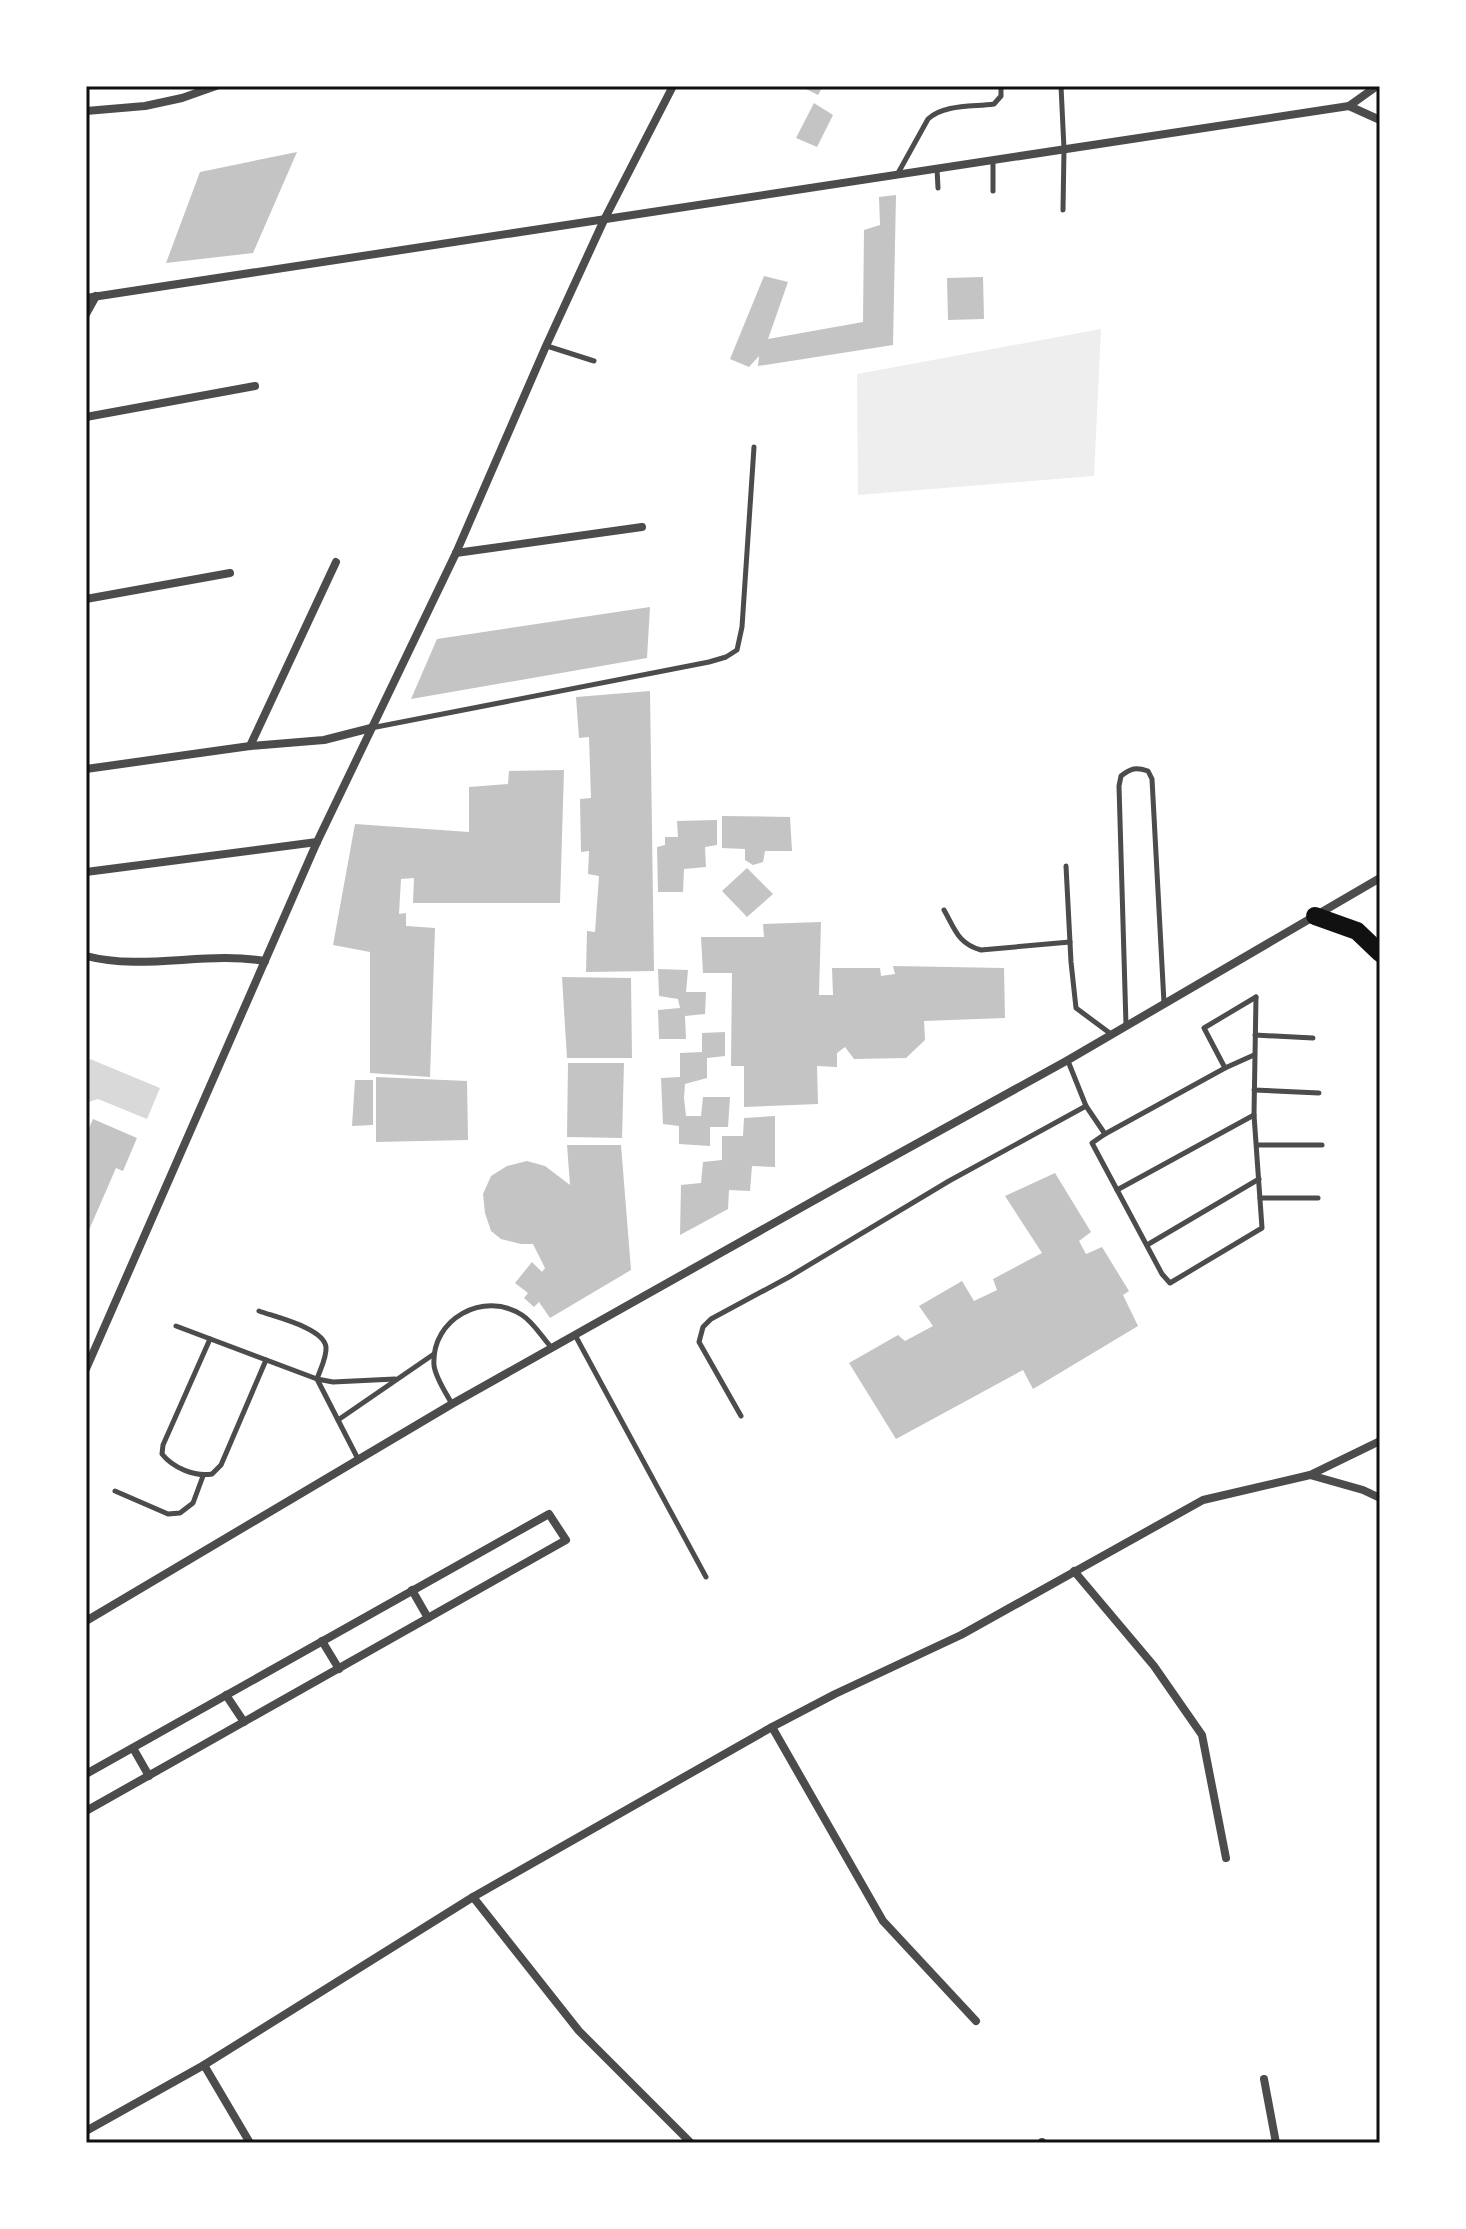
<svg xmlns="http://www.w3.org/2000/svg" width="1466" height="2229" font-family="'Noto Sans',sans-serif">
<rect width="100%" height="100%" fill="#fff"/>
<polygon fill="#eee" points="1101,329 1094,476 858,495 857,374"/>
<polygon fill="#d9d9d9" points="90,1059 160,1088 147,1119 98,1099 86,1103 86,1068"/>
<g fill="#c4c4c4">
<polygon points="800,86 823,86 818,95"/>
<polygon points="814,103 833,115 817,147 796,138"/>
<polygon points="297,152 253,253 166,263 200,172"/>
<polygon points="896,195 893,345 758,366 759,356 749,367 730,359 764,276 788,282 768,339 863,322 864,230 880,225 879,197"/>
<polygon points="983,277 984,319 948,320 947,278"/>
<polygon points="650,607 647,658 411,699 437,639"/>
<polygon points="650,691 654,971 586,972 587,931 595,932 599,876 588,874 589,851 581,852 580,799 591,798 589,737 579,738 576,697"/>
<polygon points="564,770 560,903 413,903 414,878 401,879 399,914 406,913 406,926 435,928 430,1077 370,1073 370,952 333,945 355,824 469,832 469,787 508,784 509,771"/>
<polygon points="722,816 790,817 792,851 765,851 763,862 753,865 745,860 745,849 722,848"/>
<polygon points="717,820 717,845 705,847 706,867 684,869 683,892 658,892 657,847 665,845 665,837 678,837 677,821"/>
<polygon points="747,868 773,894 747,917 722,891"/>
<polygon points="821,922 819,995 833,995 832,968 880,968 881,976 895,974 893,966 1004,968 1005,1018 924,1021 925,1040 906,1058 854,1059 845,1047 837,1053 837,1067 817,1066 818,1104 744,1107 744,1066 731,1066 732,973 703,973 701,937 764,937 763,924"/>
<polygon points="658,969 688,970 686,992 706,992 705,1014 685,1016 686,1039 659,1039 658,1010 680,1008 678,999 659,996"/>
<polygon points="562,977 631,978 632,1058 567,1058"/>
<polygon points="725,1032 725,1056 707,1058 707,1078 685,1084 684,1098 686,1116 701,1116 703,1097 730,1097 728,1127 710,1127 710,1146 679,1144 679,1126 663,1124 661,1078 680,1077 680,1053 702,1052 702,1033"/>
<polygon points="568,1063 624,1063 622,1138 567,1137"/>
<polygon points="376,1077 467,1081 468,1140 376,1142"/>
<polygon points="355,1080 373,1080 373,1125 352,1126"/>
<polygon points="775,1116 775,1167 752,1166 750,1191 729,1190 728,1209 680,1235 681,1185 701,1183 703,1162 722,1160 722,1136 743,1136 744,1118"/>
<polygon points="93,1119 137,1138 123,1171 116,1168 89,1230 86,1228 86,1135"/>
<polygon points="567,1145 621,1145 631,1270 550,1318 539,1302 534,1307 524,1298 528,1293 515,1283 532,1262 542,1272 545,1268 533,1244 521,1244 501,1239 491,1231 485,1213 483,1194 491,1176 507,1166 527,1161 545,1166 570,1185"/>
<polygon points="1055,1173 1091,1232 1079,1241 1086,1254 1102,1247 1129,1291 1123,1295 1138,1326 1033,1389 1023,1370 896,1439 849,1363 898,1335 905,1341 933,1326 919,1306 962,1281 974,1301 997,1290 993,1279 1042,1253 1005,1196"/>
</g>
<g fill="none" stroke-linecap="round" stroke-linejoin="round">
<polyline stroke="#111" stroke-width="4" points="1380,478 1380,507"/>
<g stroke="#4c4c4c" stroke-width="5">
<polyline points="1061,86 1064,149 1063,210"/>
<polyline points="993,160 993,191"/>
<polyline points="937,169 938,188"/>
<path d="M 897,175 L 928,119 C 944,104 973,107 994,104 L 1001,96 L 1001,86"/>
<polyline points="547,346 594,361"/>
<polyline points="371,728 709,662 726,657 737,650 742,627 754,447"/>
<polyline points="1066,866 1071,962 1076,1008 1111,1034"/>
<path d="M 944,910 C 955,929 958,944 981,950 L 1070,942"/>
<path d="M 1126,1025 L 1119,786 L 1121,776 C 1131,768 1136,767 1148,771 L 1152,779 L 1164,1003"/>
<polyline points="1255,1035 1313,1038"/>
<polyline points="1068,1061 1086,1106 1105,1134 1225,1068 1254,1055"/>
<polyline points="1225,1068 1204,1028 1256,997"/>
<polyline points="1254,1090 1319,1093"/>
<polyline points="1105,1134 1092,1143 1162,1274 1170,1283 1262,1228 1254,1115 1256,997"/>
<polyline points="1257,1145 1322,1145"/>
<polyline points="1117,1190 1254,1115"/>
<polyline points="1260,1198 1318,1198"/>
<polyline points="1147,1245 1259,1179"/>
<path d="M 259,1311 C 275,1317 324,1328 326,1347 C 327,1357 320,1370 317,1379 L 338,1420"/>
<polyline points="176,1326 317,1379 333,1382 395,1379"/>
<polyline points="575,1335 706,1577"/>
<path d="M 210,1339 L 163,1445 L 162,1454 C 173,1468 195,1477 212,1474 L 221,1465 L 266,1360"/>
<path d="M 452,1404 C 446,1393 435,1377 434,1365 C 431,1319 484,1290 522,1315 C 533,1322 542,1337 551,1347"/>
<polyline points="741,1416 699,1342 703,1327 711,1319 789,1277 949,1181 1086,1106"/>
<polyline points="358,1459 338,1420 434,1354"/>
<polyline points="115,1491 168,1514 180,1513 193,1503 203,1476"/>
</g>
<g stroke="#4c4c4c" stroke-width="8">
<polyline points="1349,106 1380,120"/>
<polyline points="86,111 145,106 182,98 216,86"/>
<polyline points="86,298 1349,106 1377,86"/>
<polyline points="86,314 96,296"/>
<polyline points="86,417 255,386"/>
<polyline points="456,553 642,527"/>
<polyline points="86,599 230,573"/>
<polyline points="250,746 336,562"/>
<polyline points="86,769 250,746 324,740 371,728"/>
<polyline points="86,872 317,842"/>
<path d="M 86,956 C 144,971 206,951 265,961"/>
<polyline points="86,1369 317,842 456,553 546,346 604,220 673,86"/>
<polyline points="1380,1441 1310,1475 1363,1490 1380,1498"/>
<polyline points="1074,1571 1154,1666 1202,1735 1226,1858"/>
<polyline points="412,1590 428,1618"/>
<polyline points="86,1621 452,1404 838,1187 1068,1060 1380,878"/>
<polyline points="322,1641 339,1669"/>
<polyline points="226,1695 244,1722"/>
<polyline points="772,1727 883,1921 976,2021"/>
<polyline points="133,1748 149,1776"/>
<polyline points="86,1774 549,1514 566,1540 86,1811"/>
<polyline points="473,1897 579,2031 691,2143"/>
<polyline points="204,2065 250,2143"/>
<polyline points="1264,2079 1276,2143"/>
<polyline points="86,2131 204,2065 473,1897 772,1727 835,1694 961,1635 1203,1500 1310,1475"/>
<polyline points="1042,2142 1042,2143"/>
</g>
<polyline stroke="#111" stroke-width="18" points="1315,916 1357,931 1380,953"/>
</g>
<rect width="1466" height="2229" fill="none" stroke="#ffffff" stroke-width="176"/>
<rect x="88" y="88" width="1290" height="2053" fill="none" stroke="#111" stroke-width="3"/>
</svg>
